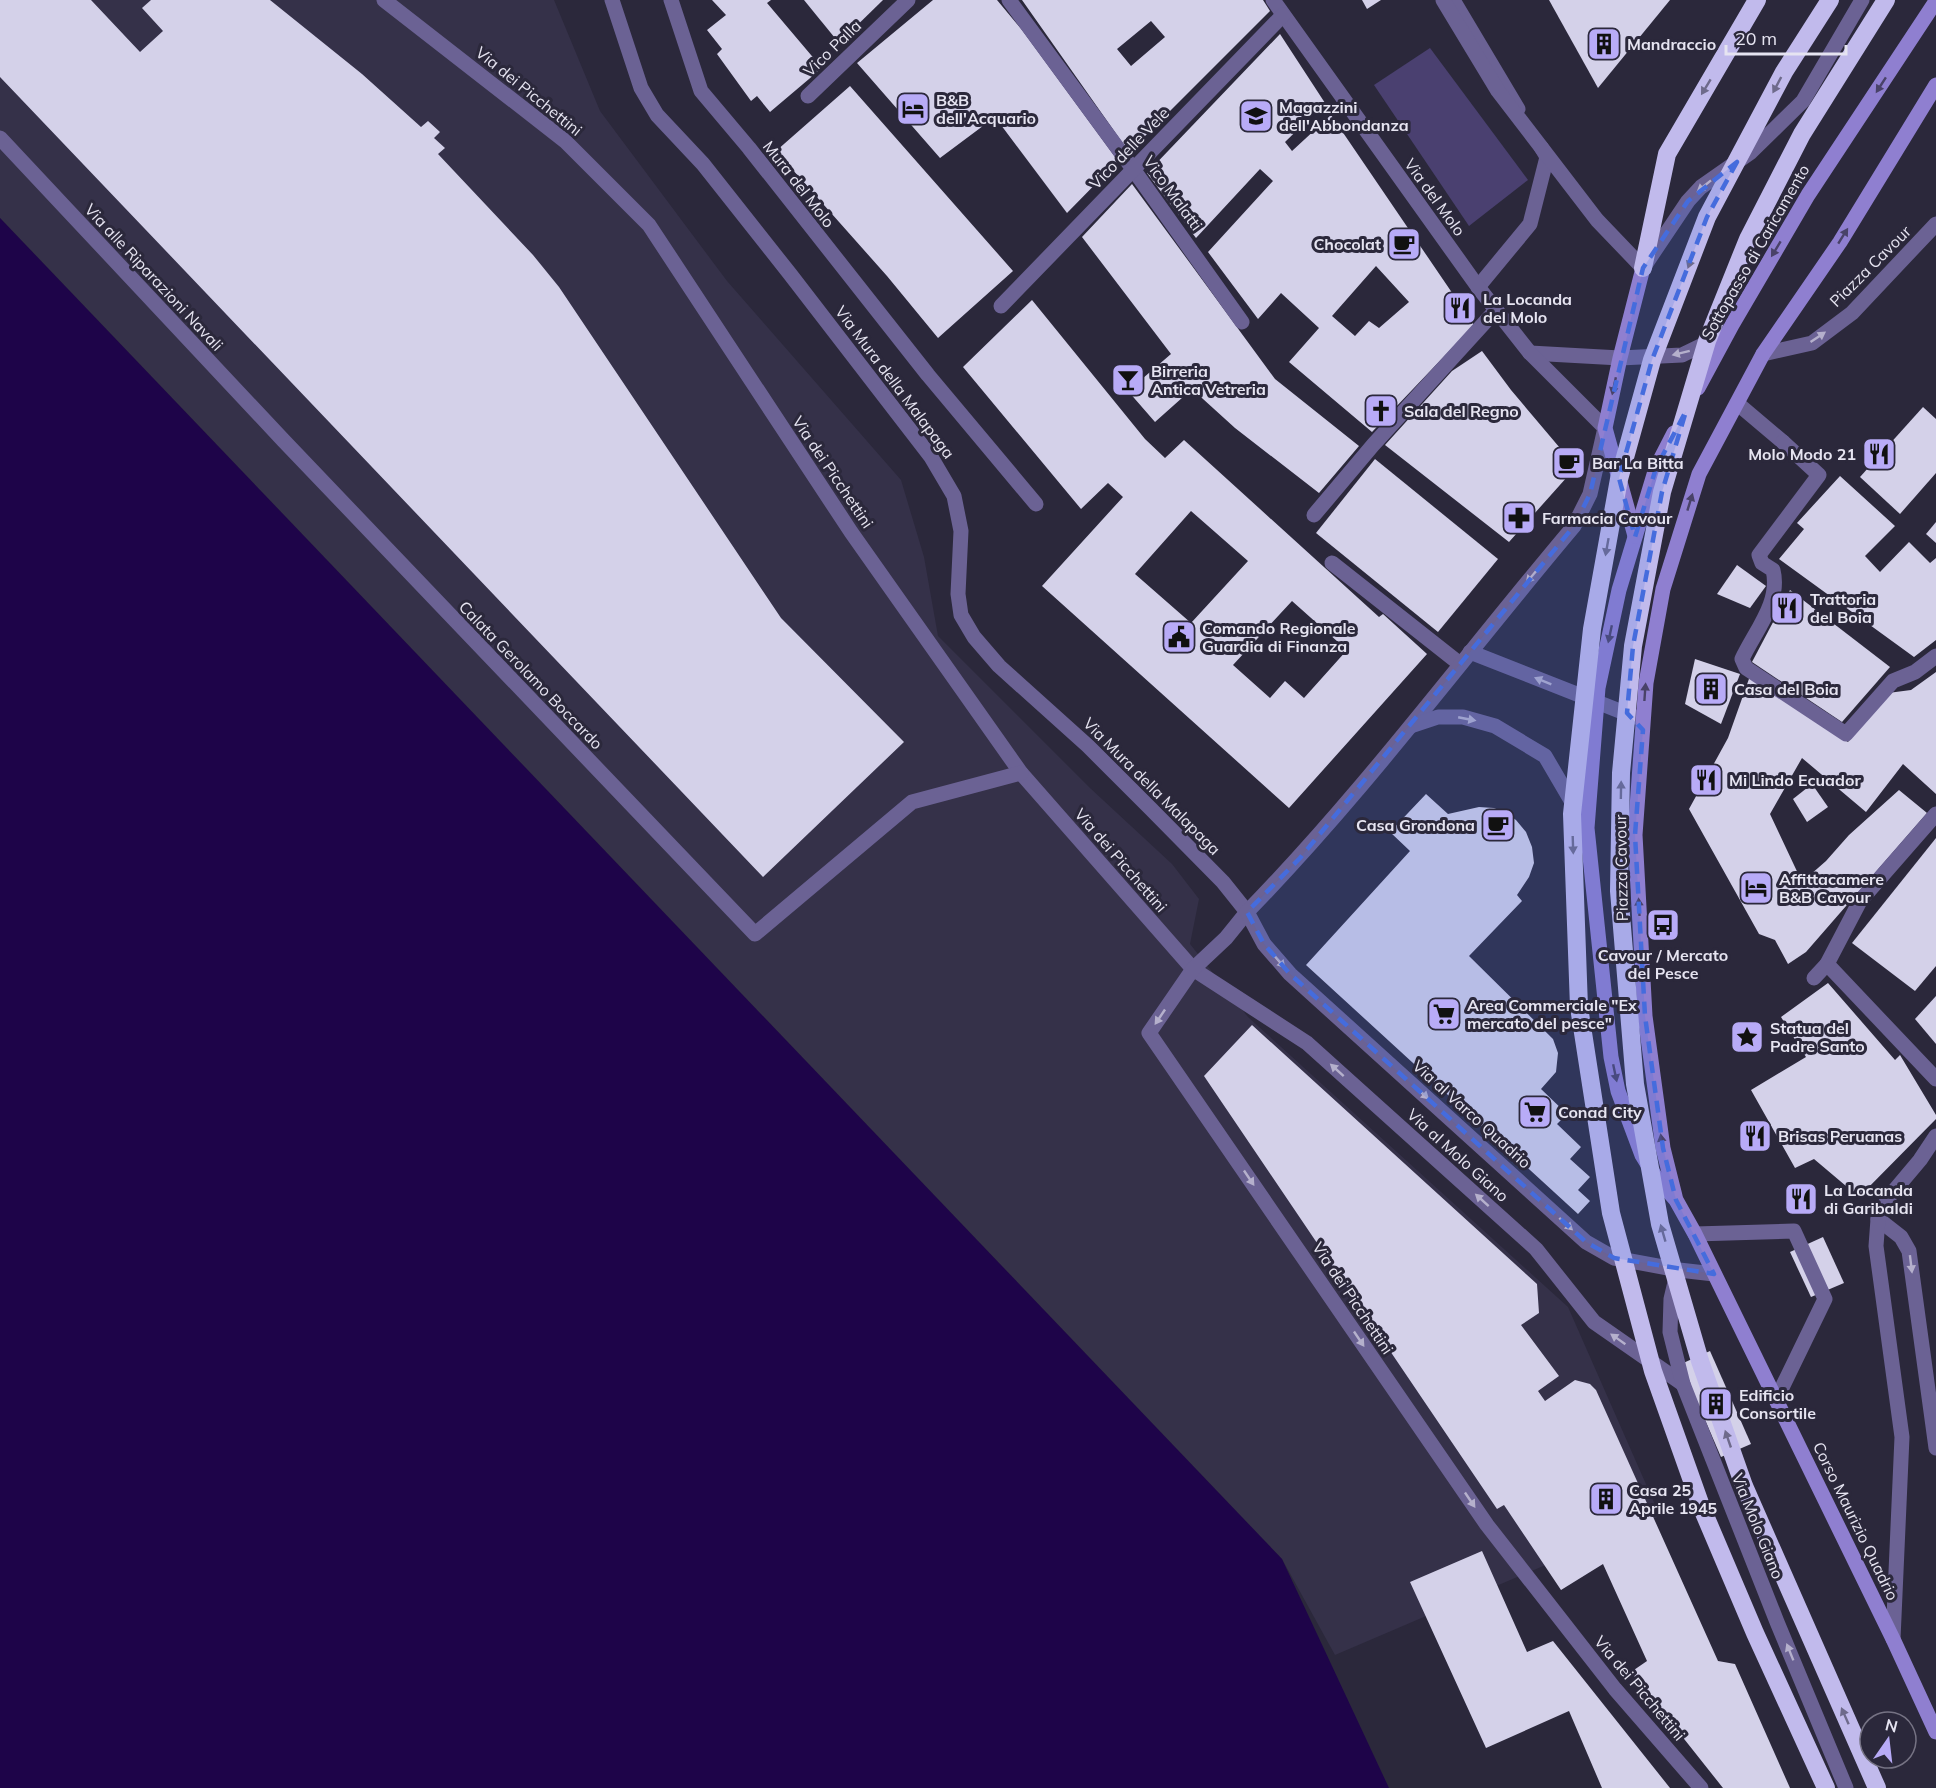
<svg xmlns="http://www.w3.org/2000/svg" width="1936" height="1788" font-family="Mulish,sans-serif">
<rect width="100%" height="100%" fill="#2b283b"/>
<polygon fill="#353149" points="0,0 554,0 600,111 727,281 901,480 924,557 938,636 1090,788 1172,864 1199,899 1190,944 1248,1017 1568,1307 1660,1516 1335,1655 1282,1559 0,218"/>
<polygon fill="#4a4070" points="1430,48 1528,180 1469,226 1374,85"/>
<polygon fill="#1e0449" points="0,218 1282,1559 1389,1788 0,1788"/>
<g fill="#d4d1e9" fill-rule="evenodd">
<polygon points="0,0 91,0 140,52 163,31 142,8 151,0 270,0 362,74 421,127 428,121 440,132 434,138 445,148 438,154 533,255 559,287 781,618 904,742 763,877 0,77"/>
<polygon points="712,0 771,0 767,3 822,68 770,112 757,96 751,101 717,54 722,49 707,30 726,15"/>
<polygon points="804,0 883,0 839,43"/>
<polygon points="933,0 997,0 1022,30 1118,161 1067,213 995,117 940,158 857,63"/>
<path d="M 1022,0 L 1263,0 L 1270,11 L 1129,152 ZM 1151,21 L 1165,37 L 1131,66 L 1117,49 Z"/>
<polygon points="1362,0 1381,0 1367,9"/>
<polygon points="1549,0 1670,0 1598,88"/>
<path d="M 1280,34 L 1325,103 L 1285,142 L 1292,151 L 1331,115 L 1474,325 L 1372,432 L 1289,362 L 1319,328 L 1281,293 L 1258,319 L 1208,252 L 1273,181 L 1260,169 L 1196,238 L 1147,173 ZM 1376,266 L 1409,302 L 1379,328 L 1369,321 L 1355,336 L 1332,316 Z"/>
<polygon points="850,86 1013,271 938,338 887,276 776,151"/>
<polygon points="1132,184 1275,379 1359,446 1319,493 1235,428 1192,389 1155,422 1128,391 1171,354 1082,237"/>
<path d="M 1032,300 L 1145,439 L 1165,458 L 1184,440 L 1379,617 L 1383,614 L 1427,654 L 1289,808 L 1042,586 L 1123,497 L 1108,483 L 1081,509 L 963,367 ZM 1191,511 L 1248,561 L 1191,623 L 1135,574 ZM 1292,601 L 1347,650 L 1304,698 L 1285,681 L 1270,698 L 1233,665 Z"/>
<polygon points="1482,351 1511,390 1576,467 1509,542 1385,445 1452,371"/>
<polygon points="1923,407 1936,419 1936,473 1900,514 1860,477"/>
<polygon points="1375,459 1498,559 1438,632 1316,533"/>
<polygon points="1840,476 1895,526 1865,556 1880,572 1909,542 1930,563 1936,558 1936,640 1914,657 1779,559 1804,529 1797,523"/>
<polygon points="1936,522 1936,543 1926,534"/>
<polygon points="1737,565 1766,586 1750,608 1717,594"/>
<polygon points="1790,590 1890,667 1842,722 1752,662"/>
<polygon points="1695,659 1740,674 1721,724 1685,704"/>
<polygon points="1936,672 1936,794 1903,764 1866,812 1802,758 1770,814 1802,882 1826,861 1849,835 1899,790 1927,813 1806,952 1788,964 1775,940 1759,934 1689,809 1728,738 1750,676 1848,742 1888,693 1911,690"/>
<polygon points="1812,784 1828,807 1807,822 1793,799"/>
<polygon points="1426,794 1448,814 1479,807 1494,808 1506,813 1516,820 1526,832 1532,847 1534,863 1529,877 1517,895 1522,901 1469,956 1553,1039 1558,1053 1556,1072 1541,1089 1567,1114 1557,1124 1581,1147 1570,1159 1590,1177 1578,1190 1590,1201 1578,1214 1306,965 1410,851 1390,832"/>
<polygon points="1936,838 1936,966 1915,991 1852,943"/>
<polygon points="1828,983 1895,1060 1900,1055 1936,1115 1936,1119 1859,1197 1814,1159 1795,1168 1751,1090 1806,1057 1781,1017"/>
<polygon points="1936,996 1936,1044 1915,1019"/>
<polygon points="1252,1025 1537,1284 1539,1313 1521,1325 1559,1376 1538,1391 1545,1401 1575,1380 1590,1384 1596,1390 1718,1661 1735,1664 1790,1788 1723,1788 1631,1672 1647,1661 1603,1564 1561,1590 1504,1505 1497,1509 1204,1076"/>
<polygon points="1823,1237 1844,1283 1811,1297 1790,1252"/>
<polygon points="1710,1351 1751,1444 1721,1457 1681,1364"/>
<polygon points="1482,1551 1527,1652 1553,1641 1670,1788 1602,1788 1569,1711 1486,1748 1410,1582"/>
</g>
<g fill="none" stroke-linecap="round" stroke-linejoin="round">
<g stroke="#6b6294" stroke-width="15">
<polyline points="384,0 565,141 649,225 851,532 1021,773 1193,969 1307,1043 1536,1249 1594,1322 1683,1384"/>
<polyline points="612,0 641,88 657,115 703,164 790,274 931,457 954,496 961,531 958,594 961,615 974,637 999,666 1088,746 1149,807 1223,882 1247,912 1226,938 1193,969 1149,1033 1487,1525 1615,1689 1701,1788"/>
<polyline points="1453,0 1518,109"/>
<polyline points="0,138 283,440 755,934 912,802 1021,773"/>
<polyline points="1478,287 1530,224 1547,157 1541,147"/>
<polyline points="1530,353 1620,358 1682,355 1713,340"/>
<polyline points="1738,404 1783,442"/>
<polyline points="1332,563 1460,664"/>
<polyline points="1695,1234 1794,1231 1825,1299 1776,1400"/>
<polyline points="1676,1278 1671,1299 1670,1332 1683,1384 1777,1622 1846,1788"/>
</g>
<g stroke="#6b6294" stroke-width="15">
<polyline points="671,0 701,91 749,148 928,375 1036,504"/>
<polyline points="1009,0 1133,169 1242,322"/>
<path d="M 1273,0 L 1478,287 L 1530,353 L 1605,428 L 1590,494 L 1574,526 C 1465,655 1365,791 1247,912 L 1264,944 L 1290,974 L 1586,1242 L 1614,1258 L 1679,1270 L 1714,1274"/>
<polyline points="1443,0 1498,91 1597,220 1643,268 1688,201 1701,187 1751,152 1803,101 1862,0"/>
<polyline points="808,96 908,0"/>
<polyline points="1001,306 1283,15"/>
<polyline points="1763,354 1812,343 1852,313 1936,224"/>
<path d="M 1783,442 L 1819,475 L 1759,555 L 1762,563 L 1773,570 C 1781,602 1755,631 1742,659 L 1746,668 L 1846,734 L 1893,681 L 1915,672 L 1936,656"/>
<polyline points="1314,515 1373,445 1496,310"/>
<polyline points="1470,652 1635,717"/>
<polyline points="1411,726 1438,717 1463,717 1495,726 1545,756 1576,809"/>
<polyline points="1827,964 1860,901 1936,814"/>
<polyline points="1814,978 1827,964 1936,1079"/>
<polyline points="1878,1219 1901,1237 1909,1251 1936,1448"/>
<polyline points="1893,1639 1902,1437 1876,1246 1878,1219 1888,1198 1920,1160 1936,1136"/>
</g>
<g stroke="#8f7fd0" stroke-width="15">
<polyline points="1698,388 1732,325 1808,195 1936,1"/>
<polyline points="1674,433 1656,468 1619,590 1598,688 1587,828 1611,1057 1618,1091 1642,1155 1655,1176 1676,1200 1695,1234 1893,1639 1936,1732"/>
<polyline points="1635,536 1605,428 1620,358 1643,268"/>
<polyline points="1675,1196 1663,1148 1645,1016 1635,835 1646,683 1663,589 1699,474 1763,354 1840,242 1936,85"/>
</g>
<polyline stroke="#c1baec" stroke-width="18" points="1643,268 1667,154 1757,0"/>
<g stroke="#c1baec" stroke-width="18">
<polyline points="1826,1788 1755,1633 1701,1506 1653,1371 1611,1213 1579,1007 1572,814 1592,629 1619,479 1652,360 1707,217 1784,72 1830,0"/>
<polyline points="1877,1788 1744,1486 1700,1361 1660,1224 1635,1084 1619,891 1621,773 1633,646 1662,492 1707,341 1748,239 1802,134 1886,0"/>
</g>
</g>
<defs><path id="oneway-solid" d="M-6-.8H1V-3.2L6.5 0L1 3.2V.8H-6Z" transform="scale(1.5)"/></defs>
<g fill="#6e6a8b">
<use href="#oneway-solid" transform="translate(1777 85) rotate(118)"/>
<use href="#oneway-solid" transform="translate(1706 87) rotate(121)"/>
<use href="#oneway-solid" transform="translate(1691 260) rotate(111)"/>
<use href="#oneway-solid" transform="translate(1607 547) rotate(100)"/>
<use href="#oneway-solid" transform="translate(1621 790) rotate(-89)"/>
<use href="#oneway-solid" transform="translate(1573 845) rotate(88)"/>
<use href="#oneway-solid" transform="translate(1663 1233) rotate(-106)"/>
<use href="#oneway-solid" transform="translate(1728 1439) rotate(-109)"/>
<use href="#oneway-solid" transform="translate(1845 1716) rotate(-114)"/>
</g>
<g fill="#494268">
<use href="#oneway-solid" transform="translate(1881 85) rotate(123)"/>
<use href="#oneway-solid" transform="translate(1843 236) rotate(-58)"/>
<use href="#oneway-solid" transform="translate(1776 249) rotate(121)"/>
<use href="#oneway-solid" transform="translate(1614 386) rotate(102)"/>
<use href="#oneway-solid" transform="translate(1690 502) rotate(-73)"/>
<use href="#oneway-solid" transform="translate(1610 634) rotate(102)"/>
<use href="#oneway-solid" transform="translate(1645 692) rotate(-86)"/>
<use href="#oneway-solid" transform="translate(1639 907) rotate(-93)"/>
<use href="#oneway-solid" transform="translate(1615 1073) rotate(78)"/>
<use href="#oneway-solid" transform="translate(1662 1143) rotate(-99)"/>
</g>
<g fill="#b5b0cc">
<use href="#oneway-solid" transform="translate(1704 186) rotate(141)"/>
<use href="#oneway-solid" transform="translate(1818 337) rotate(-34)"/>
<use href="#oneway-solid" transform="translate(1681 353) rotate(166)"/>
<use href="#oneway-solid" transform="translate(1532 576) rotate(130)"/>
<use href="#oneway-solid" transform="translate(1543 681) rotate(-158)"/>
<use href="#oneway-solid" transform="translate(1467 719) rotate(11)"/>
<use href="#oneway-solid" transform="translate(1279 961) rotate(49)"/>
<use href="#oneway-solid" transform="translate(1160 1017) rotate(124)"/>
<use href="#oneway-solid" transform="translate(1337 1070) rotate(-138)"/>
<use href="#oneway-solid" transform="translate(1422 1093) rotate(42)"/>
<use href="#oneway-solid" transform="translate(1249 1178) rotate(56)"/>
<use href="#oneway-solid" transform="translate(1482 1200) rotate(-138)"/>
<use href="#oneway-solid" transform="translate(1566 1224) rotate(42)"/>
<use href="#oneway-solid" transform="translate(1911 1264) rotate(83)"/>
<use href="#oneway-solid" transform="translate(1359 1339) rotate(56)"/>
<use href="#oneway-solid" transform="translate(1618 1339) rotate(-145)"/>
<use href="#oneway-solid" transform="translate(1470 1500) rotate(56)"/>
<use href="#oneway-solid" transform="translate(1790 1652) rotate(-112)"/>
</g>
<path fill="#456cdd" fill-opacity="0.2" stroke="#456cdd" stroke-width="4.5" stroke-dasharray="12 8" stroke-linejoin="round" d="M 1737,162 L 1707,217 L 1652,360 L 1619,478 L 1635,537 L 1656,468 L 1686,411 L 1662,492 L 1633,646 L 1627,713 L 1643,730 L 1635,835 L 1645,1016 L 1663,1148 L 1676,1200 L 1714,1274 L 1614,1258 L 1586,1242 L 1290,974 L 1264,944 L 1247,912 L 1300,858 L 1574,526 L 1590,494 L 1643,268 L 1688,201 Z"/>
<defs>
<symbol id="building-square" viewBox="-11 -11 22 22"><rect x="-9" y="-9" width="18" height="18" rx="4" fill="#b8abf7" stroke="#2b283b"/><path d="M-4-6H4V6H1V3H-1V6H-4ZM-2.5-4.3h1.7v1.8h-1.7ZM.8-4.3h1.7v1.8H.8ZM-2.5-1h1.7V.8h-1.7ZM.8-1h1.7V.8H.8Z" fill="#111"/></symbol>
<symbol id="hotel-square" viewBox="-11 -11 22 22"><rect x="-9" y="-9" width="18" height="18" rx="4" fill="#b8abf7" stroke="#2b283b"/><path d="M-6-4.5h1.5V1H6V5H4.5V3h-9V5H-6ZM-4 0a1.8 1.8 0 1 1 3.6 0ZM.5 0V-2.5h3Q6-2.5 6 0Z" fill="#111"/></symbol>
<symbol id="university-square" viewBox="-11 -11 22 22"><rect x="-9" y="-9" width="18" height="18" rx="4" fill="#b8abf7" stroke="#2b283b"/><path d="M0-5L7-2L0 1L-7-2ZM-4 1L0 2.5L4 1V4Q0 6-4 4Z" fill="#111"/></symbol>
<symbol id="cafe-square" viewBox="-11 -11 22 22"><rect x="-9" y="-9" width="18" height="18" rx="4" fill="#b8abf7" stroke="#2b283b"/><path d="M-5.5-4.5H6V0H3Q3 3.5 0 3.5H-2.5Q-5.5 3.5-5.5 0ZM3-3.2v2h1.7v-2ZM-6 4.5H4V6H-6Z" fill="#111"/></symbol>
<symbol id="restaurant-square" viewBox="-11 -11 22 22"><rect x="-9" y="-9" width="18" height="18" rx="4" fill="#b8abf7" stroke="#2b283b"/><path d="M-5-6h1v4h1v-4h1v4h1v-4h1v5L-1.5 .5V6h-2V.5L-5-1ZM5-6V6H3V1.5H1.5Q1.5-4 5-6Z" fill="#111"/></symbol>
<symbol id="bar-square" viewBox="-11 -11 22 22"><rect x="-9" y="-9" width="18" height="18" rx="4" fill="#b8abf7" stroke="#2b283b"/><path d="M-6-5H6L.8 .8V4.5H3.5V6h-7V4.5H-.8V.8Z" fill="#111"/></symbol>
<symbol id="church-square" viewBox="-11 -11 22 22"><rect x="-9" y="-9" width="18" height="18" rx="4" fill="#b8abf7" stroke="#2b283b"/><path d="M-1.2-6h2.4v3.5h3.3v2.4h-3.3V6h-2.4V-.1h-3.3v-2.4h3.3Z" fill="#111"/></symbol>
<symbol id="pharmacy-square" viewBox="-11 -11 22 22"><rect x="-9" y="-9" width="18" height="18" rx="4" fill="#b8abf7" stroke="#2b283b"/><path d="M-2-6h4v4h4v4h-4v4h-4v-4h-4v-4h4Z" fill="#111"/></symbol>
<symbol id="civic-square" viewBox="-11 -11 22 22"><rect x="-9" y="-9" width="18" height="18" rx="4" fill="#b8abf7" stroke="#2b283b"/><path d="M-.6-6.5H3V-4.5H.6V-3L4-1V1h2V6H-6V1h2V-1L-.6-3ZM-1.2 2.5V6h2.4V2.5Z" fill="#111"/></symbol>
<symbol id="bus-square" viewBox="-11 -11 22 22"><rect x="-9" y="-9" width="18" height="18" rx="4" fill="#b8abf7" stroke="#2b283b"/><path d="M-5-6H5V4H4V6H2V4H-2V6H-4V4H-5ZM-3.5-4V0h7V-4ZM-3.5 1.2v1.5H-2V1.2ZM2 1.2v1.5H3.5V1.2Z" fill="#111"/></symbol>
<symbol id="supermarket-square" viewBox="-11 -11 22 22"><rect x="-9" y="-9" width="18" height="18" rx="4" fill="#b8abf7" stroke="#2b283b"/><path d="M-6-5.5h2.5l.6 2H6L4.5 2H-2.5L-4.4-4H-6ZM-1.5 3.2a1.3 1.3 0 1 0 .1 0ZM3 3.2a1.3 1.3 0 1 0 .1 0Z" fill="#111"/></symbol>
<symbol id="sight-square" viewBox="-11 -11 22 22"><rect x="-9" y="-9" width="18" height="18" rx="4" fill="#b8abf7" stroke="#2b283b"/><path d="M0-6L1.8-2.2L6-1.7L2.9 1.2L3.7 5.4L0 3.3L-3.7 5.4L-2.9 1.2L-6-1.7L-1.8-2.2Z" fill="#111"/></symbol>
</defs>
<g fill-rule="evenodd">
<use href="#building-square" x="1585" y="25" width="38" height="38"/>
<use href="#hotel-square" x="894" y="90" width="38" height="38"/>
<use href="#university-square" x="1237" y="97" width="38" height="38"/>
<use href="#cafe-square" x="1385" y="225" width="38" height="38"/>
<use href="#restaurant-square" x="1441" y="289" width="38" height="38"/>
<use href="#bar-square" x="1109" y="361" width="38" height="38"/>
<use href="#church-square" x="1362" y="392" width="38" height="38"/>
<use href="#restaurant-square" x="1860" y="435" width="38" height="38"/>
<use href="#cafe-square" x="1550" y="444" width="38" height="38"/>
<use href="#pharmacy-square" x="1500" y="499" width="38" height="38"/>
<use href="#restaurant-square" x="1768" y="589" width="38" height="38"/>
<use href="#civic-square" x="1160" y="618" width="38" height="38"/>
<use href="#building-square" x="1692" y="670" width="38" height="38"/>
<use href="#restaurant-square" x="1687" y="761" width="38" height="38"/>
<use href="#cafe-square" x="1479" y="806" width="38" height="38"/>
<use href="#hotel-square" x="1737" y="869" width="38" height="38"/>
<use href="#bus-square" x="1644" y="906" width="38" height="38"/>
<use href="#supermarket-square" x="1425" y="995" width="38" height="38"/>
<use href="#sight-square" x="1728" y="1018" width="38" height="38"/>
<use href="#supermarket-square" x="1516" y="1093" width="38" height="38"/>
<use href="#restaurant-square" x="1736" y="1117" width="38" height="38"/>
<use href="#restaurant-square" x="1782" y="1180" width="38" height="38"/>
<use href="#building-square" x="1697" y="1385" width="38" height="38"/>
<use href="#building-square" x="1587" y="1480" width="38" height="38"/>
</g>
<g text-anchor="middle" stroke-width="6" stroke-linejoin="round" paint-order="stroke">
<g font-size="16" font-weight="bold" fill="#e6e4f1" stroke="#2b283b" text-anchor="start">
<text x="1627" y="50">Mandraccio</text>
<text x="936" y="106">B&amp;B<tspan x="936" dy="18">dell'Acquario</tspan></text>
<text x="1279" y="113">Magazzini<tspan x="1279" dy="18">dell'Abbondanza</tspan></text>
<text x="1381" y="250" text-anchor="end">Chocolat</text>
<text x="1483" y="305">La Locanda<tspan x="1483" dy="18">del Molo</tspan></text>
<text x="1151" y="377">Birreria<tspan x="1151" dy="18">Antica Vetreria</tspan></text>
<text x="1404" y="417">Sala del Regno</text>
<text x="1856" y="460" text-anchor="end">Molo Modo 21</text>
<text x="1592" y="469">Bar La Bitta</text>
<text x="1542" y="524">Farmacia Cavour</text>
<text x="1810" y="605">Trattoria<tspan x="1810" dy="18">del Boia</tspan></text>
<text x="1202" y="634">Comando Regionale<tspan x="1202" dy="18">Guardia di Finanza</tspan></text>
<text x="1734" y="695">Casa del Boia</text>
<text x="1729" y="786">Mi Lindo Ecuador</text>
<text x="1475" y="831" text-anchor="end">Casa Grondona</text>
<text x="1779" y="885">Affittacamere<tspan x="1779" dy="18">B&amp;B Cavour</tspan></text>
<text x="1663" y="961" text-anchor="middle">Cavour / Mercato<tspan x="1663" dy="18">del Pesce</tspan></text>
<text x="1467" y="1011">Area Commerciale "Ex<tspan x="1467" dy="18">mercato del pesce"</tspan></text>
<text x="1770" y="1034">Statua del<tspan x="1770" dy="18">Padre Santo</tspan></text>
<text x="1558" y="1118">Conad City</text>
<text x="1778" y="1142">Brisas Peruanas</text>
<text x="1824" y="1196">La Locanda<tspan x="1824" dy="18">di Garibaldi</tspan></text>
<text x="1739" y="1401">Edificio<tspan x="1739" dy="18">Consortile</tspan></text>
<text x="1629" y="1496">Casa 25<tspan x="1629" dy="18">Aprile 1945</tspan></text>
</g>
<g font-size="16" fill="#e6e4f1" stroke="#2b283b">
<text transform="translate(832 48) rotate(-44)" y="6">Vico Palla</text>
<text transform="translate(529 91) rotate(39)" y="6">Via dei Picchettini</text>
<text transform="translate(1129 148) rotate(-46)" y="6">Vico delle Vele</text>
<text transform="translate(799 184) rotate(52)" y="6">Mura del Molo</text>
<text transform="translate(1173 193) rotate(54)" y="6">Vico Malatti</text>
<text transform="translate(1435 197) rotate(54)" y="6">Via del Molo</text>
<text transform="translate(1755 252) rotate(-60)" y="6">Sottopasso di Caricamento</text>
<text transform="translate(1870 266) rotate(-45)" y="6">Piazza Cavour</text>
<text transform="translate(154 277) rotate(47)" y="6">Via alle Riparazioni Navali</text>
<text transform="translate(895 382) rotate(53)" y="6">Via Mura della Malapaga</text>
<text transform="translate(833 472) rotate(56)" y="6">Via dei Picchettini</text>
<text transform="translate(531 675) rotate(46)" y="6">Calata Gerolamo Boccardo</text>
<text transform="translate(1152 786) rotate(45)" y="6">Via Mura della Malapaga</text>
<text transform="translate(1121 860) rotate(49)" y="6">Via dei Picchettini</text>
<text transform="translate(1621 868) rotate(-91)" y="6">Piazza Cavour</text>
<text transform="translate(1472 1114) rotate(42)" y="6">Via al Varco Quadrio</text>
<text transform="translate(1458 1155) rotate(42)" y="6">Via al Molo Giano</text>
<text transform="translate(1353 1298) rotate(56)" y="6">Via dei Picchettini</text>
<text transform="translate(1856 1521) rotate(64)" y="6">Corso Maurizio Quadrio</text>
<text transform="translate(1758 1526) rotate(68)" y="6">Via Molo Giano</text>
<text transform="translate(1640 1688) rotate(50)" y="6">Via dei Picchettini</text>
</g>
</g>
<g transform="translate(1888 1740) rotate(14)"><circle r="28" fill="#2b283b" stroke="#767384" stroke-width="1.5"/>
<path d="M0-4.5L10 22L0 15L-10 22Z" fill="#b8abf7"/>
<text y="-9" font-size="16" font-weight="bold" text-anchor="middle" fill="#e6e4f1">N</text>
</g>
<path d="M1726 45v9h120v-9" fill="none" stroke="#e6e4f1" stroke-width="3"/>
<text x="1735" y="45" font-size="18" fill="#e6e4f1" stroke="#2b283b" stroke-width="4.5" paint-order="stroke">20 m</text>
</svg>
